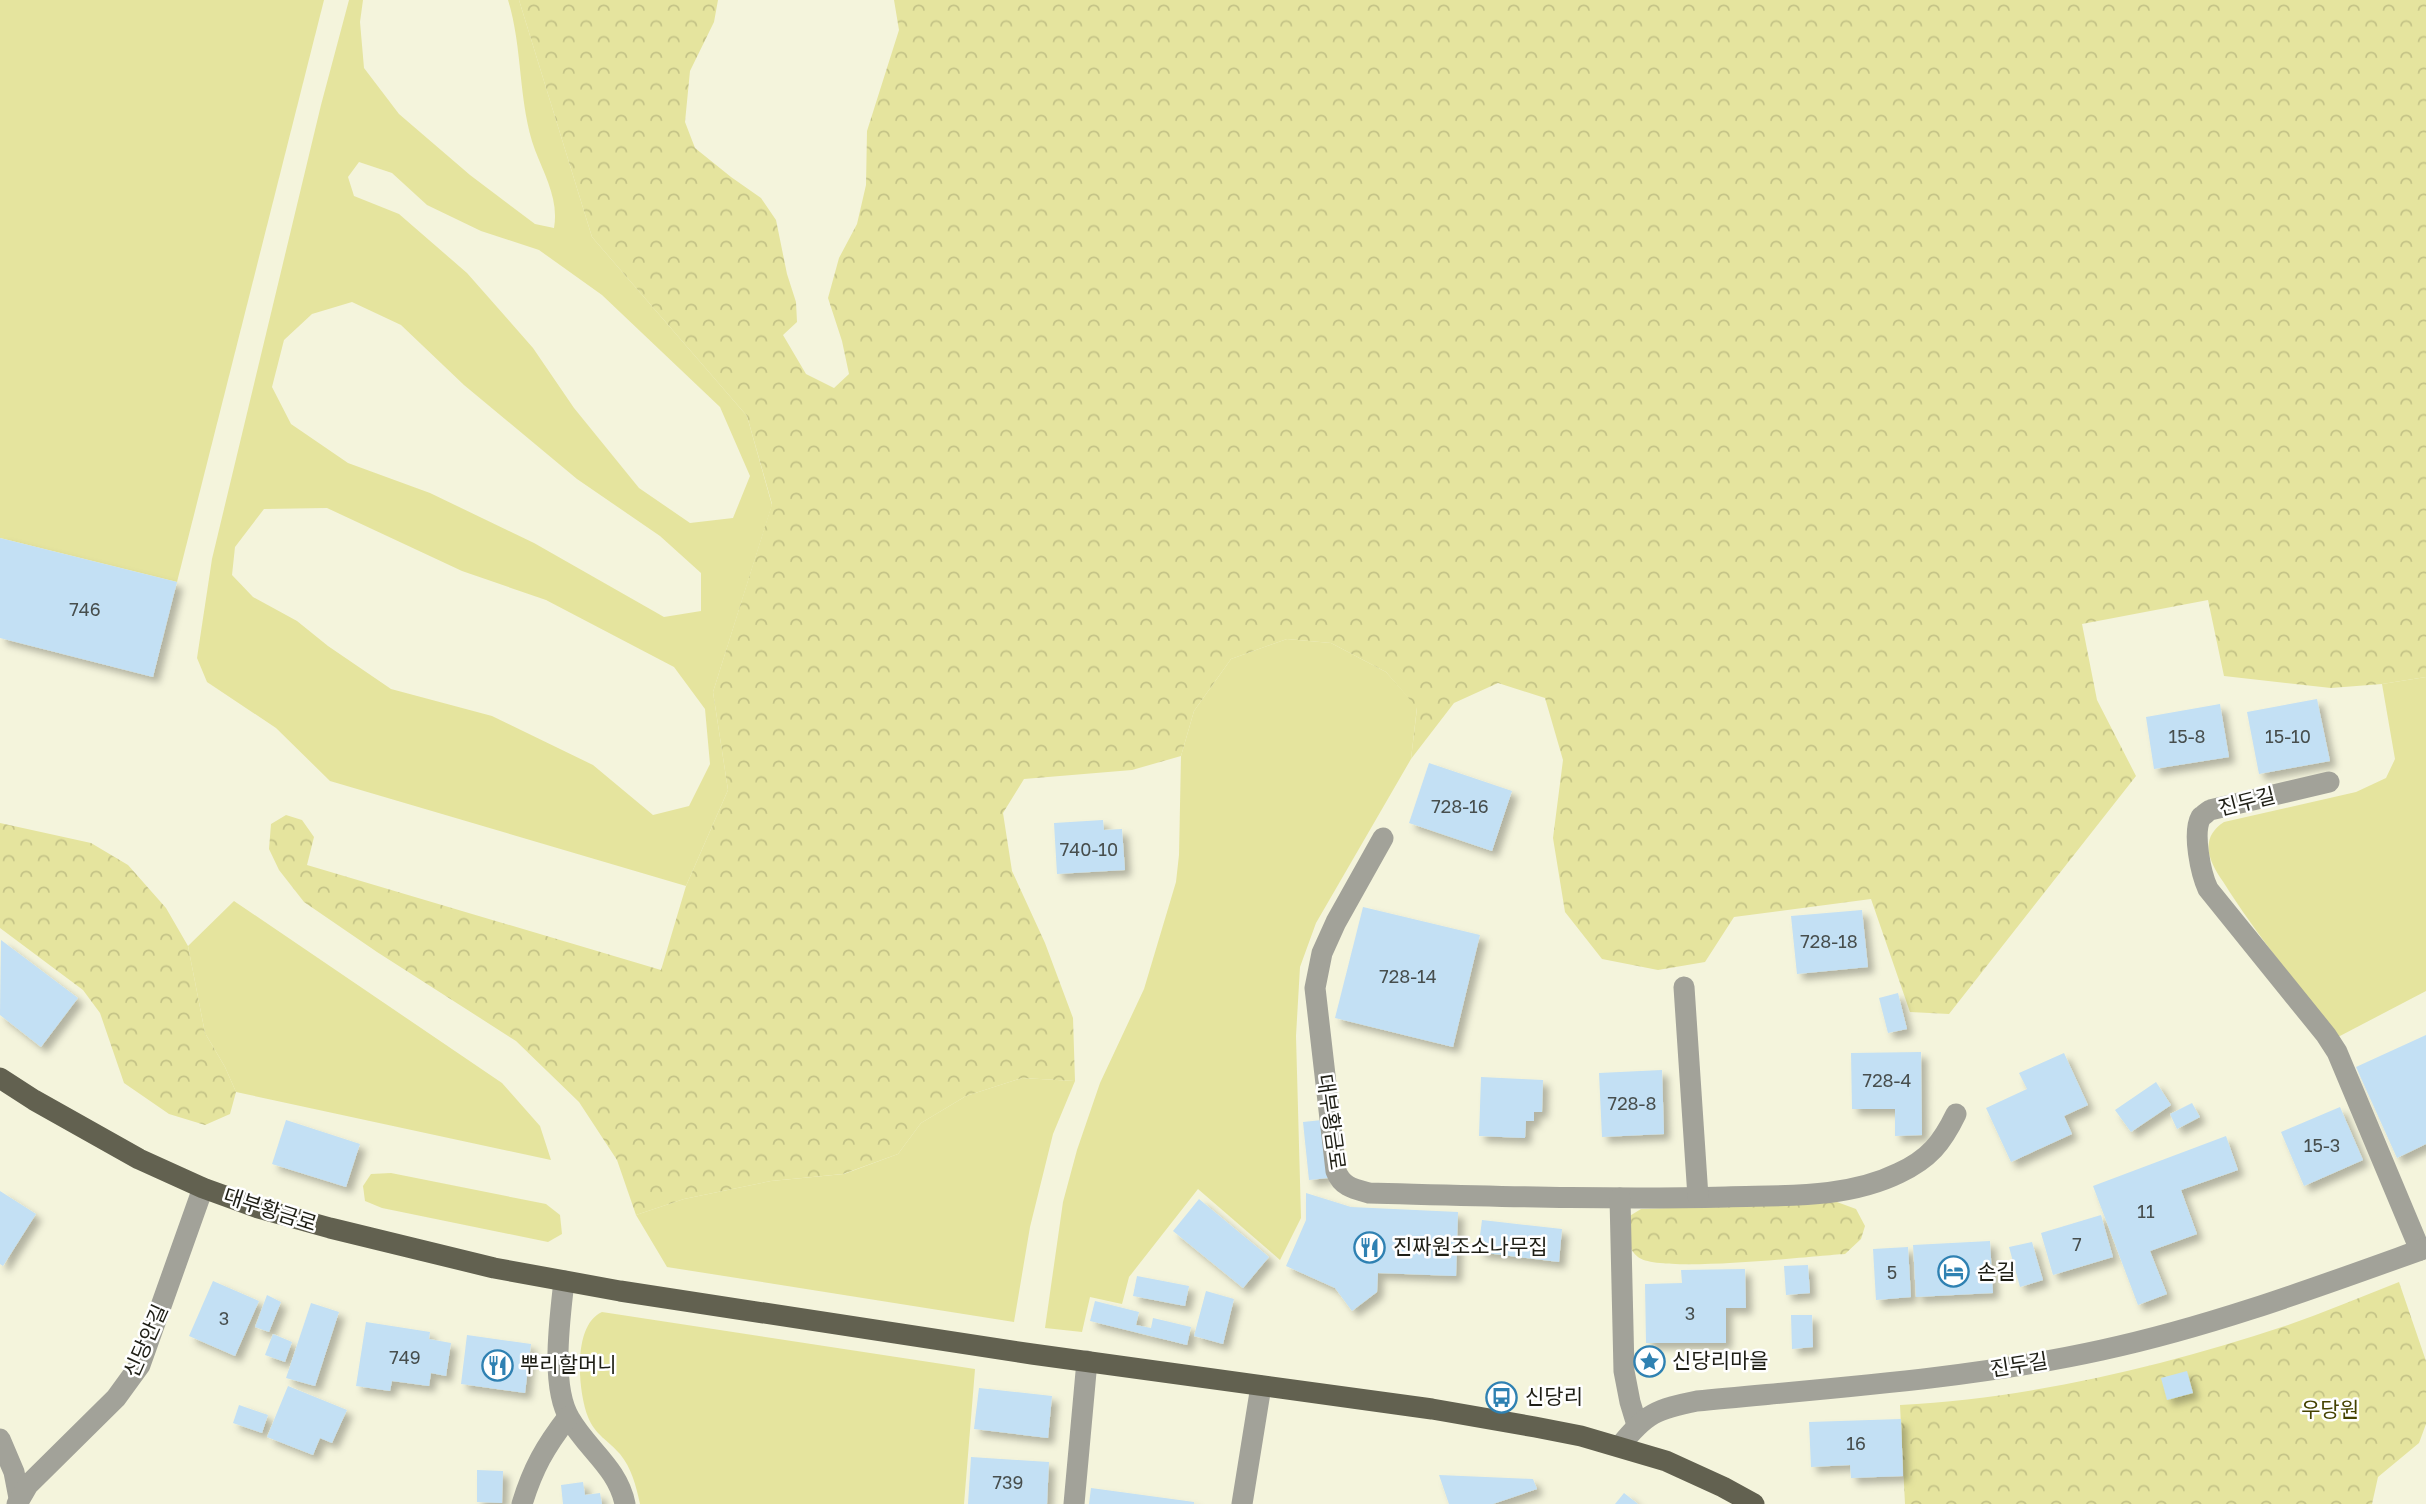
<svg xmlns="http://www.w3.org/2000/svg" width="2426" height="1504" font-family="'Golos Text','Noto Sans KR',sans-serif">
<defs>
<pattern id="forest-crowns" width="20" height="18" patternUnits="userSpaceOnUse" patternTransform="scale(1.75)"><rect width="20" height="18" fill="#e5e49e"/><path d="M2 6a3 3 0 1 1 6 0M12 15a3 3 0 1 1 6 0" fill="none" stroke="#c4c387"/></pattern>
<filter id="shadow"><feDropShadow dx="6" dy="6" stdDeviation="3.5" flood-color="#0004"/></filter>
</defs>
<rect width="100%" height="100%" fill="#f4f4dc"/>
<g fill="#e5e49e" fill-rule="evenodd">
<polygon points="0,0 324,0 177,582 0,538"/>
<path d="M 349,0 L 363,0 L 360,22 L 364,68 L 399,114 L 470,175 L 535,224 L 554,228 C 559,200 545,176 535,150 C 518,103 523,48 508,0 L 519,0 L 592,237 L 747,416 L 772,505 L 713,692 L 728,790 L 686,886 L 330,781 L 276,728 L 207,682 L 197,658 L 212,559 L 321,105 ZM 359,162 L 392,173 L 427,205 L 481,231 L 539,250 L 602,295 L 720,407 L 750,476 L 733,518 L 690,523 L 639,488 L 574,408 L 533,348 L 467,273 L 399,214 L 354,196 L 348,177 ZM 352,302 L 401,325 L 464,385 L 577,479 L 660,536 L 701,573 L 701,611 L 664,617 L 534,543 L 430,493 L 348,463 L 291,424 L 272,387 L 284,340 L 312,314 ZM 327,508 L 462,571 L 546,600 L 674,667 L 705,709 L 710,764 L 689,806 L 653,815 L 593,765 L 492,716 L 391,689 L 328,646 L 297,621 L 253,597 L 232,575 L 235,547 L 264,509 Z"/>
<polygon points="1287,639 1331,643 1386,672 1417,707 1411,759 1316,923 1300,967 1296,1036 1301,1218 1280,1260 1198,1189 1129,1277 1122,1304 1090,1297 1082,1332 1045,1328 1063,1202 1077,1150 1100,1083 1144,989 1176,882 1179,855 1181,756 1194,711 1231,659"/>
<path d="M 2426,677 L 2426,991 L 2338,1037 C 2301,989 2262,942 2229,891 C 2222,879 2212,868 2209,853 C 2207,839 2212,830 2224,822 L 2356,792 L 2386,778 L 2395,759 L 2382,684 Z"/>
<polygon points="234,901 502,1083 540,1126 551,1160 236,1092 225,1067 205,1033 188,946"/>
<polygon points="1022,1078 1075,1081 1053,1134 1030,1227 1014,1322 667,1267 636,1215 684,1199 771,1181 844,1174 898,1154 921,1123 966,1096"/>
<polygon points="391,1173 546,1204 560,1215 562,1234 548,1242 382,1208 365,1201 363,1186 371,1174"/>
<path d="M 602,1312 L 975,1369 L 964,1504 L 640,1504 C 636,1486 632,1469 620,1454 C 609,1441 595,1435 588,1417 C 578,1392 572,1325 602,1312 Z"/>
</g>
<g fill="url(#forest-crowns)">
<polygon points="519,0 718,0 714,22 690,71 685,122 695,148 731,177 761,198 776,220 787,274 796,302 797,322 783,335 806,374 834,388 849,374 842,341 828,298 839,258 857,224 866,185 867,131 899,30 894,0 2426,0 2426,677 2382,684 2331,688 2224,676 2208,600 2082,624 2097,700 2136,776 1949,1014 1910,1012 1871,899 1734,917 1705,962 1658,970 1602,959 1565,912 1553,838 1563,760 1545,698 1498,683 1454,703 1411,759 1417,708 1386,672 1331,643 1287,639 1231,659 1194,711 1181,756 1132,770 1024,779 1003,813 1012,871 1045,943 1073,1018 1075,1081 1022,1078 966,1096 921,1123 898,1154 843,1174 771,1181 684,1199 636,1215 617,1160 579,1102 516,1041 377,952 304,902 279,870 269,849 271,824 286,815 302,820 314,837 307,865 661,970 686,886 728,790 713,692 772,504 747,416 592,237"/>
<polygon points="0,823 91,843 128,865 166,908 188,946 205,1033 225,1067 236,1092 230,1114 205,1125 169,1114 124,1083 100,1013 83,990 0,928"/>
<path d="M 1837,1202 L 1856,1209 L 1865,1226 L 1861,1239 L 1845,1254 C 1810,1256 1659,1274 1638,1257 C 1625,1247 1628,1231 1628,1217 L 1641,1209 Z"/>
<path d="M 2399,1282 L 2426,1361 L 2426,1424 L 2419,1443 L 2378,1477 L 2372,1504 L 1905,1504 L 1900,1405 C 2031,1398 2161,1367 2285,1326 C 2323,1313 2361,1297 2399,1282 Z"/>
</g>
<g fill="#c3e0f4" filter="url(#shadow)">
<polygon points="0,538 177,582 153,677 0,638"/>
<polygon points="2317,699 2330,761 2259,774 2247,712"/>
<polygon points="2220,704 2229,757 2154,769 2146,717"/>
<polygon points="1429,763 1512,791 1492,851 1409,823"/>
<polygon points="1103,820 1104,830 1122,829 1125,870 1057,874 1054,823"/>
<polygon points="1363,907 1480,935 1453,1047 1335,1018"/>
<polygon points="1862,910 1868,967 1797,974 1791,916"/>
<polygon points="1,940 78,998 41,1047 0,1015"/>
<polygon points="1898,993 1907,1029 1888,1033 1879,998"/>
<polygon points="2426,1035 2426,1144 2397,1158 2356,1067"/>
<polygon points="1921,1052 1922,1135 1895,1136 1895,1109 1852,1109 1851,1053"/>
<polygon points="2064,1053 2088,1105 2064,1116 2072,1134 2011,1162 1986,1108 2027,1089 2019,1073"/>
<polygon points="1662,1070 1664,1134 1602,1137 1599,1073"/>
<polygon points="1481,1077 1543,1080 1542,1112 1534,1112 1534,1121 1526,1121 1525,1138 1479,1136"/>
<polygon points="2156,1082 2171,1105 2131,1132 2115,1110"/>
<polygon points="2192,1103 2200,1117 2177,1129 2170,1114"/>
<polygon points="2340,1107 2363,1160 2304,1186 2281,1132"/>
<polygon points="286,1120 360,1144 346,1187 272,1164"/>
<polygon points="1322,1120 1328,1178 1309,1180 1303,1122"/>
<polygon points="2226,1136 2238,1170 2181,1190 2197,1234 2150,1251 2167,1294 2138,1305 2093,1186"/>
<polygon points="0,1191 36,1214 3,1266 0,1264"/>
<polygon points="1306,1193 1351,1207 1458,1212 1456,1276 1378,1273 1377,1292 1352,1311 1335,1288 1286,1266 1306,1220"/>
<polygon points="1199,1199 1269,1257 1243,1288 1173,1231"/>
<polygon points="2101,1215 2113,1257 2053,1275 2041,1233"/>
<polygon points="1482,1220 1562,1229 1559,1262 1478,1252"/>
<polygon points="1990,1241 1993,1293 1916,1297 1913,1245"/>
<polygon points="2032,1242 2043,1280 2020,1287 2009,1247"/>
<polygon points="1908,1247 1911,1297 1876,1300 1873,1249"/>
<polygon points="1808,1265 1810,1293 1786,1295 1784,1266"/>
<polygon points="1745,1269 1746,1308 1726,1308 1726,1343 1646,1343 1645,1284 1682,1283 1681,1270"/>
<polygon points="1137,1276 1189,1286 1185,1306 1133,1296"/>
<polygon points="213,1281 259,1301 235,1356 189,1336"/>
<polygon points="1206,1291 1234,1299 1223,1344 1194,1336"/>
<polygon points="267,1295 281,1302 269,1332 255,1327"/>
<polygon points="1095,1301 1139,1312 1136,1325 1151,1328 1153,1318 1191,1327 1187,1345 1090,1321"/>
<polygon points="311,1303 339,1312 315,1386 286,1378"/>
<polygon points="1791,1315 1812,1315 1813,1347 1792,1349"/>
<polygon points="366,1322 430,1332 429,1339 451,1343 446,1376 431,1373 429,1386 392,1381 390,1391 356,1386"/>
<polygon points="273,1334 292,1342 285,1362 265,1355"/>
<polygon points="467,1335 531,1344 525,1393 461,1384"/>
<polygon points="2187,1371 2193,1393 2167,1400 2161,1378"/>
<polygon points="288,1386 347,1410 332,1443 320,1438 313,1455 267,1437"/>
<polygon points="979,1388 1052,1396 1048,1438 974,1429"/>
<polygon points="239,1405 268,1415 262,1433 233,1423"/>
<polygon points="1901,1419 1903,1476 1851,1478 1850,1465 1811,1467 1809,1422"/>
<polygon points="971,1457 1049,1462 1047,1504 968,1504"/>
<polygon points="477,1470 503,1471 502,1503 477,1502"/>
<polygon points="1439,1475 1533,1479 1537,1489 1493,1504 1449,1504"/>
<polygon points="583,1482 585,1495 600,1493 602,1504 563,1504 561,1485"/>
<polygon points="1091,1488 1194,1502 1194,1504 1089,1504"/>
<polygon points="1624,1493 1638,1504 1615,1504"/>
</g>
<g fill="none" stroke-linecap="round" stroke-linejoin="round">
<g stroke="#a2a299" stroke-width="21">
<path d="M 2329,782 L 2210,810 C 2209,810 2202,817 2201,817 C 2192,833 2201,874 2208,889 L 2326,1035 L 2337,1052 L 2420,1250"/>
<path d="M 1383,838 L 1336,922 L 1322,953 L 1315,988 L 1336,1171 C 1342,1187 1354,1189 1369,1193 C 1488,1196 1607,1200 1726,1197 C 1783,1195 1846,1199 1899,1173 C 1929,1159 1942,1143 1956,1114"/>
<polyline points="1684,987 1698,1197"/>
<polyline points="1620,1198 1624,1371 1630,1402 1637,1425"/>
<path d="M 564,1281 C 560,1318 550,1387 570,1419 C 587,1449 618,1468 625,1504"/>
<polyline points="0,1439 14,1472 19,1498"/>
<path d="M 1620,1446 C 1646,1413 1657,1409 1697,1401 C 1832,1388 1970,1379 2102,1350 C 2213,1326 2320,1286 2426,1248"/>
<polyline points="17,1504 28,1485 116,1398 140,1365 203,1188"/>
<path d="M 522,1504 C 533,1468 545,1447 568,1417"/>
<polyline points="1074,1504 1087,1361"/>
<polyline points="1242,1504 1261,1386"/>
</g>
<polyline stroke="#626150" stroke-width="21" points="0,1078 34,1100 139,1159 203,1188 258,1208 330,1228 494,1268 620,1291 1032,1354 1432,1409 1535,1427 1581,1436 1666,1461 1723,1487 1754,1504"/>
</g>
<defs>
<symbol id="restaurant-ring" viewBox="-11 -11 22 22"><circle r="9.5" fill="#fff" stroke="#2f81b2" stroke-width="1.5"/><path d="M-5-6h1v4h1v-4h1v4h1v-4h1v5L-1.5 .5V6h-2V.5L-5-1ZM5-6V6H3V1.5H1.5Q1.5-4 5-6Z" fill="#2f81b2"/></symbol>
<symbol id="hotel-ring" viewBox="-11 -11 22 22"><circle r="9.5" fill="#fff" stroke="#2f81b2" stroke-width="1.5"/><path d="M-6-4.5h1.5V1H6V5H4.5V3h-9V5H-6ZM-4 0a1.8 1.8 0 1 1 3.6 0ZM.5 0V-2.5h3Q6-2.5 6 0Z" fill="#2f81b2"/></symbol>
<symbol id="sight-ring" viewBox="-11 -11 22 22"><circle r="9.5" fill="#fff" stroke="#2f81b2" stroke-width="1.5"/><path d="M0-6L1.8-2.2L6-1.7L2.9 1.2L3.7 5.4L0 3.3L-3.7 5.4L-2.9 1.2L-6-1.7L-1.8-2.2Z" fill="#2f81b2"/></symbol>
<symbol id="bus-ring" viewBox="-11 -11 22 22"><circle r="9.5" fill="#fff" stroke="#2f81b2" stroke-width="1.5"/><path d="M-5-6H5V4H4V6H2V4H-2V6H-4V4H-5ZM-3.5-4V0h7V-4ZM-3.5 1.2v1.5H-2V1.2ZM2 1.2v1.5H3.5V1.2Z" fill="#2f81b2"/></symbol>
</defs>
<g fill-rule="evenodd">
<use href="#restaurant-ring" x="1352" y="1230" width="35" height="35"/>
<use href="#hotel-ring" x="1936" y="1254" width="35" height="35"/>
<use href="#sight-ring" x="1632" y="1344" width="35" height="35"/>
<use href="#restaurant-ring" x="480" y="1348" width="35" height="35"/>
<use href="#bus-ring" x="1484" y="1380" width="35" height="35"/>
</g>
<g text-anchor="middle" stroke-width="5" stroke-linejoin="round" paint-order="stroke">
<g font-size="18" fill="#474e4d">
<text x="85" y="616">746</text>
<text x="2187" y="743">15-8</text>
<text x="2288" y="743">15-10</text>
<text x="1460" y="813">728-16</text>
<text x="1089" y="856">740-10</text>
<text x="1829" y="948">728-18</text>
<text x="1408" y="983">728-14</text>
<text x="1887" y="1087">728-4</text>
<text x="1632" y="1110">728-8</text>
<text x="2322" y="1152">15-3</text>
<text x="2146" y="1218">11</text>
<text x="2077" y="1251">7</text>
<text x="1892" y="1279">5</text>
<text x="1690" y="1320">3</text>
<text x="224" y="1325">3</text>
<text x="405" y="1364">749</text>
<text x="1856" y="1450">16</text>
<text x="1008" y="1489">739</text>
</g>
<g font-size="21" fill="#1e1e15" stroke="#fff">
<text transform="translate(2247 802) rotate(-14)" y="7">진두길</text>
<text transform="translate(1331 1122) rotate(82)" y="7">대부황금로</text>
<text transform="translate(270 1210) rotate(18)" y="7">대부황금로</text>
<text transform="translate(146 1341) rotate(-66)" y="7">신당안길</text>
<text transform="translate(2019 1365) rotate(-9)" y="7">진두길</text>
</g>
<g font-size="21" fill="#1e1e15" stroke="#fff" text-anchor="start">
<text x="1393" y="1254">진짜원조소나무집</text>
<text x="1977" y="1279">손길</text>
<text x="1672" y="1368">신당리마을</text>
<text x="520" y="1372">뿌리할머니</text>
<text x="1525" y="1404">신당리</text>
</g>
<g font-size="21" fill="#454200" stroke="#fff">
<text x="2330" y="1417">우당원</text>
</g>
</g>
</svg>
